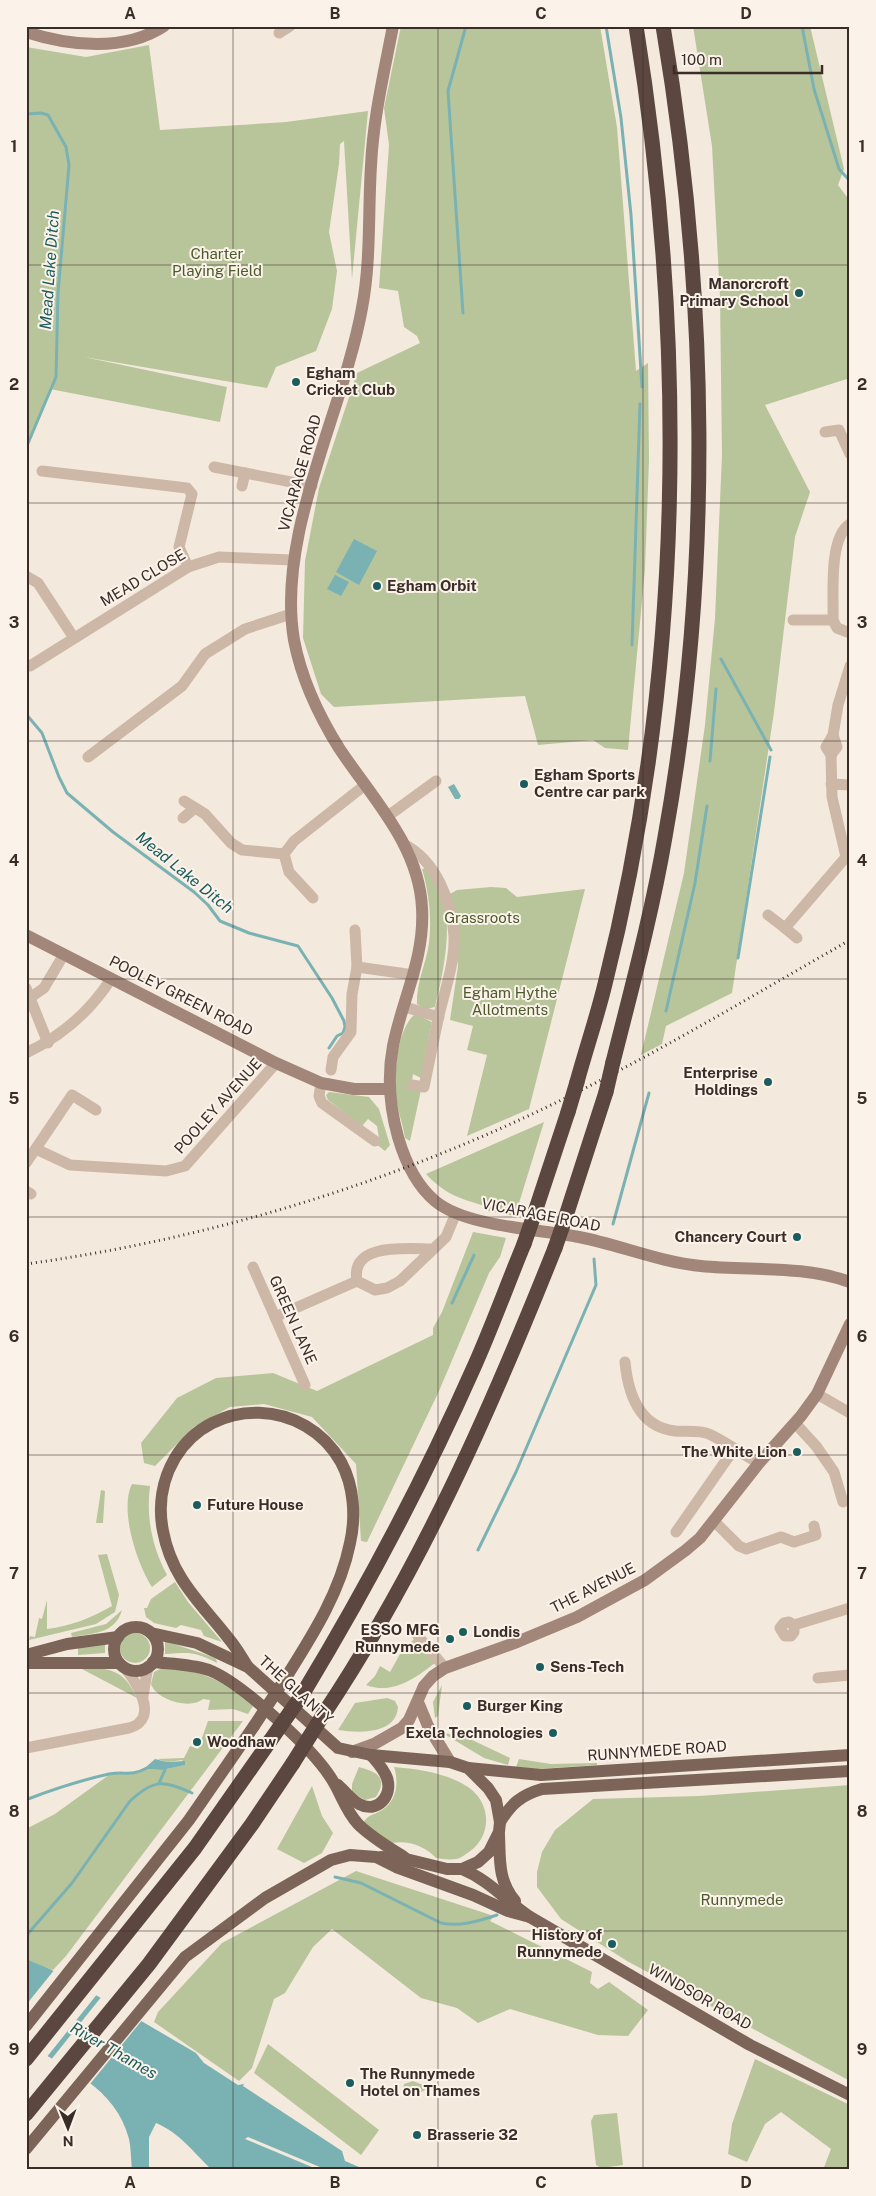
<svg xmlns="http://www.w3.org/2000/svg" width="876" height="2196" font-family="'Public Sans',sans-serif">
<rect width="100%" height="100%" fill="#f4e9dd"/>
<g fill="#b8c59b">
<polygon points="401,26 600,26 617,127 636,371 648,363 649,460 645,569 628,750 605,748 593,740 538,745 525,696 334,707 321,694 303,638 305,561 319,488 357,373 420,343 417,336 404,327 398,291 379,288 389,145 384,108"/>
<polygon points="693,26 810,26 844,169 838,185 850,201 850,378 765,405 810,492 795,537 774,712 732,993 666,1026 662,1044 641,1055 684,873 705,725 715,618 722,455 720,297 712,146"/>
<polygon points="149,45 160,130 286,122 368,111 352,279 344,141 340,144 339,164 329,232 337,271 332,309 316,351 276,367 267,388 84,357 227,387 220,422 50,389 26,446 26,47 86,57"/>
<path d="M 427,868 C 432,876 437,884 441,892 C 454,924 443,974 435,1007 L 426,1009 L 417,1004 C 416,983 426,964 429,943 C 432,919 429,892 422,869 Z"/>
<polygon points="491,887 506,888 517,897 585,889 529,1109 467,1136 487,1055 467,1050 473,1026 450,1020 458,966 450,894 457,890"/>
<path d="M 415,1014 L 432,1022 L 421,1078 L 413,1074 L 411,1089 L 421,1090 L 410,1141 L 405,1138 C 403,1124 397,1109 396,1096 C 394,1073 397,1029 415,1014 Z"/>
<polygon points="329,1092 369,1097 379,1109 390,1145 385,1151 376,1144 379,1138 377,1126 368,1119 362,1126 328,1100 326,1095"/>
<path d="M 544,1122 L 515,1216 L 488,1211 L 489,1207 C 461,1199 447,1196 426,1174 Z"/>
<polygon points="473,1232 506,1238 500,1257 489,1273 439,1391 367,1542 361,1541 356,1464 312,1417 264,1404 230,1407 194,1427 155,1466 144,1463 141,1443 177,1398 216,1378 273,1373 317,1391 433,1335 433,1328 442,1312"/>
<path d="M 132,1484 L 150,1486 C 146,1517 152,1547 167,1575 L 152,1587 C 137,1564 119,1509 132,1484 Z"/>
<polygon points="101,1490 105,1491 103,1523 96,1523"/>
<path d="M 107,1554 L 119,1595 L 115,1612 L 96,1624 L 29,1640 L 30,1636 L 35,1637 L 39,1618 L 42,1619 L 47,1600 L 47,1629 C 71,1626 91,1618 112,1606 L 98,1555 Z"/>
<polygon points="175,1582 188,1602 222,1642 204,1636 201,1630 181,1625 176,1628 154,1623 146,1617 144,1608 147,1608 151,1599"/>
<path d="M 122,1610 C 115,1634 94,1633 72,1637 L 71,1633 L 106,1624 Z"/>
<circle cx="135" cy="1648" r="15"/>
<path d="M 414,1639 L 435,1663 C 414,1679 392,1695 366,1685 L 375,1676 L 380,1666 L 390,1672 L 400,1654 Z"/>
<path d="M 165,1641 L 210,1656 L 216,1659 L 217,1663 C 192,1650 188,1653 165,1654 Z"/>
<polygon points="105,1643 105,1653 78,1655 78,1647"/>
<path d="M 80,1668 C 111,1668 123,1669 137,1698 Z"/>
<path d="M 162,1668 C 206,1671 218,1678 253,1706 L 248,1714 L 233,1709 L 208,1710 L 210,1700 L 203,1699 C 191,1710 156,1700 151,1684 L 154,1672 Z"/>
<polygon points="442,1685 438,1716 435,1718 433,1702"/>
<path d="M 387,1698 L 395,1701 L 398,1707 C 396,1735 358,1733 338,1730 L 355,1703 Z"/>
<polygon points="208,1721 243,1721 66,1956 53,1970 28,1961 26,1952 26,1829 55,1814 113,1772 133,1773 146,1767 147,1769 162,1770 184,1765 182,1760 167,1762 157,1759 184,1758 190,1746 198,1749"/>
<polygon points="441,1732 470,1739 510,1758 508,1765 484,1758"/>
<polygon points="519,1759 551,1764 597,1763 597,1765 538,1769 516,1767"/>
<path d="M 359,1767 C 378,1772 388,1778 376,1797 L 365,1800 L 352,1793 L 352,1784 Z"/>
<path d="M 394,1767 C 418,1769 447,1773 468,1787 C 493,1804 492,1839 466,1854 C 463,1856 459,1859 456,1859 C 449,1860 442,1859 436,1858 C 425,1846 408,1840 392,1843 L 362,1824 C 371,1812 371,1817 382,1810 C 397,1800 399,1783 394,1767 Z"/>
<polygon points="850,1785 850,2081 627,1961 561,1919 537,1887 537,1872 542,1852 555,1830 593,1799 699,1796"/>
<polygon points="312,1786 322,1816 333,1833 322,1853 304,1863 277,1849"/>
<polygon points="356,1871 494,1916 490,1921 592,1972 590,1983 598,1989 609,1982 648,2010 628,2036 598,2035 510,2009 478,2023 457,2008 421,1998 332,1929 313,1947 285,1993 274,1999 252,2068 239,2081 154,2022 158,2012 222,1943"/>
<polygon points="268,2044 379,2130 361,2155 254,2073"/>
<polygon points="755,2059 850,2105 850,2170 823,2170 831,2149 781,2112 765,2124 747,2162 728,2154 732,2124"/>
<polygon points="413,2081 423,2085 425,2090 415,2096 406,2094 403,2091 404,2084"/>
<polygon points="617,2113 623,2165 601,2168 596,2165 591,2121 594,2115"/>
</g>
<g fill="#7ab2b3">
<polygon points="354,539 377,551 359,585 336,572"/>
<polygon points="335,575 349,582 341,596 327,589"/>
<polygon points="454,784 461,796 459,799 455,799 448,787"/>
<polygon points="155,1759 167,1762 185,1761 185,1765 162,1770 147,1769 146,1767"/>
<path d="M 26,1954 L 28,1960 L 50,1969 L 143,2022 L 196,2053 L 204,2063 L 238,2085 L 244,2084 L 243,2086 L 342,2151 L 345,2161 L 366,2170 L 212,2170 C 193,2152 180,2133 156,2123 L 149,2137 L 149,2170 L 132,2170 C 131,2160 131,2148 129,2139 C 116,2088 67,2068 26,2044 Z"/>
</g>
<g fill="#f4e9dd">
<polygon points="55,1969 98,1993 46,2058 26,2047 26,2005"/>
<polygon points="102,1996 143,2019 90,2084 50,2061"/>
<polygon points="248,2137 327,2170 319,2170 245,2139"/>
</g>
<g fill="none" stroke-linecap="round" stroke-linejoin="round">
<g stroke="#7ab2b3" stroke-width="3">
<polyline points="606,26 621,118 631,215 642,387"/>
<polyline points="802,26 814,89 839,169 850,181"/>
<polyline points="26,114 41,113 48,115 66,147 69,165 58,293 56,377 26,448"/>
<polyline points="463,313 448,91 466,26"/>
<polyline points="632,645 640,404"/>
<polyline points="721,659 771,750"/>
<polyline points="26,714 42,733 59,777 67,793 113,832 194,892 208,905 220,921 249,933 298,946 332,998 344,1021 345,1027 343,1033 337,1036 329,1048"/>
<polyline points="710,761 716,689"/>
<polyline points="738,958 770,757"/>
<polyline points="666,1011 695,883 707,806"/>
<polyline points="613,1224 649,1093"/>
<polyline points="452,1303 474,1255"/>
<polyline points="478,1550 516,1472 596,1285 594,1259"/>
<polyline points="159,1783 165,1770"/>
<path d="M 28,1799 C 54,1789 82,1780 109,1774 C 126,1771 130,1777 147,1768"/>
<path d="M 335,1877 L 361,1883 L 441,1923 C 460,1927 479,1921 497,1915"/>
<path d="M 26,1936 L 72,1883 L 130,1801 C 154,1779 163,1780 192,1793"/>
</g>
<g stroke="#cdb8a8" stroke-width="11">
<polyline points="279,33 290,26"/>
<polyline points="825,432 839,430 850,454"/>
<polyline points="214,467 312,486"/>
<polyline points="42,471 187,488 192,494 179,547 188,567"/>
<polyline points="242,486 245,473"/>
<path d="M 850,524 C 828,538 834,596 833,620 L 837,628 L 850,633"/>
<polyline points="26,576 38,583 74,638"/>
<polyline points="793,620 833,620"/>
<polyline points="30,666 188,567 219,557 293,560"/>
<polyline points="831,755 837,747 833,735"/>
<polyline points="88,757 182,686 205,654 245,629 291,614"/>
<polyline points="831,784 850,785"/>
<polyline points="184,801 205,814 231,843 242,850 284,854"/>
<polyline points="388,816 436,781"/>
<polyline points="183,818 195,808"/>
<path d="M 405,845 C 436,861 452,902 454,936 C 455,962 445,990 439,1015 C 434,1039 429,1063 424,1087 L 412,1085"/>
<polyline points="313,898 289,872 284,854 294,841 365,785"/>
<polyline points="768,915 785,928 846,857 832,797 831,755 826,747 833,735 838,705 850,666"/>
<polyline points="785,928 797,938"/>
<polyline points="355,930 357,967"/>
<polyline points="26,988 48,1043"/>
<polyline points="31,997 44,988 60,961"/>
<polyline points="405,1007 439,1017"/>
<path d="M 26,1053 C 62,1036 89,1013 111,979"/>
<polyline points="331,1070 333,1057 351,1032 352,994 357,967 414,975"/>
<polyline points="321,1083 319,1096 322,1103 375,1141"/>
<polyline points="36,1149 70,1165 166,1171 185,1166 276,1063"/>
<polyline points="26,1163 72,1095 96,1110"/>
<polyline points="26,1191 31,1194"/>
<path d="M 432,1249 C 407,1249 350,1242 357,1281 L 375,1290 L 387,1288 L 400,1281 L 446,1237 L 456,1213"/>
<polyline points="253,1267 305,1385"/>
<polyline points="275,1317 357,1281"/>
<path d="M 625,1362 C 628,1393 639,1427 675,1431 C 686,1432 699,1430 709,1434 C 726,1442 742,1454 759,1463"/>
<polyline points="817,1394 850,1413"/>
<polyline points="795,1423 816,1446 834,1472 843,1502"/>
<polyline points="714,1521 739,1546 746,1549 781,1537 794,1542 816,1535 814,1526"/>
<polyline points="676,1532 734,1449"/>
<polyline points="794,1625 794,1632 791,1636 785,1636 780,1628 784,1623 789,1622 794,1625 850,1608"/>
<polyline points="418,1636 445,1668"/>
<polyline points="818,1678 850,1675"/>
<polyline points="143,1696 148,1666"/>
<path d="M 26,1748 L 129,1728 C 161,1719 136,1681 123,1666"/>
</g>
<g stroke="#a18679" stroke-width="12">
<path d="M 393,26 C 384,73 373,119 371,166 C 368,213 371,261 362,308 C 343,413 276,534 294,640 C 301,677 319,716 339,748 C 372,798 419,845 422,908 C 425,958 402,1000 393,1046 C 387,1077 390,1108 398,1137 C 405,1161 416,1185 435,1201 C 466,1227 539,1229 579,1237 C 620,1245 659,1262 701,1266 C 750,1271 803,1265 850,1282"/>
<path d="M 26,32 C 69,46 125,52 164,26"/>
<polyline points="26,935 276,1063 321,1083 354,1089 389,1089"/>
<polyline points="418,1702 428,1726 450,1762"/>
<polyline points="352,1752 374,1744 402,1728 409,1720 424,1686 433,1676 445,1668 517,1642 577,1617 645,1580 686,1550 700,1538 759,1463 801,1416 817,1394 850,1324"/>
</g>
<g stroke="#7d6458" stroke-width="12">
<circle cx="136" cy="1649" r="22"/>
<polyline points="151,1633 197,1643 248,1667 338,1748 371,1755 450,1762 468,1768 488,1788 496,1800 500,1822 499,1832 489,1852 478,1862 462,1869 447,1869 406,1859 381,1857"/>
<polyline points="26,1655 67,1644 118,1637"/>
<path d="M 153,1662 C 172,1664 191,1664 209,1670 C 242,1683 312,1748 331,1778 C 341,1793 345,1810 358,1824 C 371,1837 388,1847 404,1857"/>
<polyline points="26,1663 119,1663"/>
<path d="M 248,1667 C 242,1658 236,1647 229,1639 C 201,1603 172,1579 163,1531 C 158,1506 162,1480 175,1458 C 213,1395 306,1399 341,1462 C 354,1486 356,1517 350,1543 C 340,1593 312,1636 285,1679"/>
<polyline points="468,1768 541,1775 850,1755"/>
<path d="M 338,1785 C 345,1791 351,1800 359,1804 C 377,1814 393,1796 387,1778 C 384,1769 377,1762 371,1755"/>
<path d="M 500,1822 C 511,1804 521,1795 542,1789 L 850,1771"/>
<path d="M 499,1835 C 500,1859 498,1881 515,1901"/>
<path d="M 462,1869 C 489,1880 506,1901 530,1917 L 750,2045 L 850,2095"/>
<polyline points="26,2026 189,1820 254,1726"/>
<polyline points="26,2149 185,1957 265,1898 331,1860 350,1855 376,1857 396,1867 473,1895 508,1911 530,1917"/>
</g>
<g stroke="#5b473f" stroke-width="15">
<path d="M 613,1062 C 632,987 652,913 665,837 C 713,570 708,293 663,26"/>
<path d="M 577,1082 C 586,1049 597,1017 605,984 C 684,671 687,343 636,26"/>
<polyline points="533,1218 568,1112"/>
<polyline points="564,1222 606,1092"/>
<path d="M 302,1695 C 366,1589 424,1480 474,1367 C 492,1327 507,1285 524,1244"/>
<path d="M 323,1715 C 421,1568 490,1411 555,1248"/>
<polyline points="26,2059 195,1848 270,1741"/>
<polyline points="26,2114 149,1964 252,1824 293,1763"/>
</g>
<path stroke="#3a2d28" stroke-width="3" stroke-dasharray="1 4" stroke-linecap="butt" d="M 26,1264 C 208,1239 382,1186 547,1107 C 651,1057 750,997 850,940"/>
<polyline stroke="#7d6458" stroke-width="12" points="254,1726 285,1679"/>
<g stroke="#5b473f" stroke-width="15">
<polyline points="606,1092 613,1062"/>
<polyline points="568,1112 577,1082"/>
<polyline points="524,1244 533,1218"/>
<polyline points="555,1248 564,1222"/>
<polyline points="270,1741 302,1695"/>
<polyline points="293,1763 323,1715"/>
</g>
</g>
<path fill="none" stroke="#3a2d28" stroke-width="1" stroke-opacity="0.55" d="M 233,26 L 233,2170M 438,26 L 438,2170M 643,26 L 643,2170M 26,265 L 850,265M 26,503 L 850,503M 26,741 L 850,741M 26,979 L 850,979M 26,1217 L 850,1217M 26,1455 L 850,1455M 26,1693 L 850,1693M 26,1931 L 850,1931"/>
<g fill="#1b5c5e" stroke="#fbf3ea" stroke-width="2">
<circle cx="799" cy="293" r="5"/>
<circle cx="296" cy="382" r="5"/>
<circle cx="377" cy="586" r="5"/>
<circle cx="524" cy="784" r="5"/>
<circle cx="768" cy="1082" r="5"/>
<circle cx="797" cy="1237" r="5"/>
<circle cx="797" cy="1452" r="5"/>
<circle cx="197" cy="1505" r="5"/>
<circle cx="463" cy="1632" r="5"/>
<circle cx="450" cy="1639" r="5"/>
<circle cx="540" cy="1667" r="5"/>
<circle cx="467" cy="1706" r="5"/>
<circle cx="553" cy="1733" r="5"/>
<circle cx="197" cy="1742" r="5"/>
<circle cx="612" cy="1944" r="5"/>
<circle cx="350" cy="2083" r="5"/>
<circle cx="417" cy="2135" r="5"/>
</g>
<g text-anchor="middle" stroke-width="4" stroke-linejoin="round" paint-order="stroke">
<g font-size="15" fill="#4a5a2a" stroke="#fbf3ea">
<text x="217" y="259">Charter<tspan x="217" dy="17">Playing Field</tspan></text>
<text x="482" y="923">Grassroots</text>
<text x="510" y="998">Egham Hythe<tspan x="510" dy="17">Allotments</tspan></text>
<text x="742" y="1905">Runnymede</text>
</g>
<g font-size="15" font-weight="bold" fill="#3a2d28" stroke="#fbf3ea" text-anchor="start">
<text x="789" y="289" text-anchor="end">Manorcroft<tspan x="789" dy="17">Primary School</tspan></text>
<text x="306" y="378">Egham<tspan x="306" dy="17">Cricket Club</tspan></text>
<text x="387" y="591">Egham Orbit</text>
<text x="534" y="780">Egham Sports<tspan x="534" dy="17">Centre car park</tspan></text>
<text x="758" y="1078" text-anchor="end">Enterprise<tspan x="758" dy="17">Holdings</tspan></text>
<text x="787" y="1242" text-anchor="end">Chancery Court</text>
<text x="787" y="1457" text-anchor="end">The White Lion</text>
<text x="207" y="1510">Future House</text>
<text x="440" y="1635" text-anchor="end">ESSO MFG<tspan x="440" dy="17">Runnymede</tspan></text>
<text x="473" y="1637">Londis</text>
<text x="550" y="1672">Sens-Tech</text>
<text x="477" y="1711">Burger King</text>
<text x="543" y="1738" text-anchor="end">Exela Technologies</text>
<text x="207" y="1747">Woodhaw</text>
<text x="602" y="1940" text-anchor="end">History of<tspan x="602" dy="17">Runnymede</tspan></text>
<text x="360" y="2079">The Runnymede<tspan x="360" dy="17">Hotel on Thames</tspan></text>
<text x="427" y="2140">Brasserie 32</text>
</g>
<g font-size="15" fill="#3a2d28" stroke="#fbf3ea">
<text transform="translate(300 473) rotate(-74)" y="5">VICARAGE ROAD</text>
<text transform="translate(143 578) rotate(-31)" y="5">MEAD CLOSE</text>
<text transform="translate(181 996) rotate(27)" y="5">POOLEY GREEN ROAD</text>
<text transform="translate(218 1106) rotate(-48)" y="5">POOLEY AVENUE</text>
<text transform="translate(541 1215) rotate(11)" y="5">VICARAGE ROAD</text>
<text transform="translate(293 1320) rotate(66)" y="5">GREEN LANE</text>
<text transform="translate(593 1588) rotate(-27)" y="5">THE AVENUE</text>
<text transform="translate(296 1690) rotate(42)" y="5">THE GLANTY</text>
<text transform="translate(657 1751) rotate(-4)" y="5">RUNNYMEDE ROAD</text>
<text transform="translate(700 1997) rotate(30)" y="5">WINDSOR ROAD</text>
</g>
<g font-size="16" font-style="italic" fill="#1b5c5e" stroke="#fbf3ea">
<text transform="translate(49 270) rotate(-86)" y="6">Mead Lake Ditch</text>
<text transform="translate(185 872) rotate(39)" y="6">Mead Lake Ditch</text>
<text transform="translate(114 2050) rotate(30)" y="6">River Thames</text>
</g>
</g>
<rect width="876" height="2196" fill="none" stroke="#fbf3ea" stroke-width="55"/>
<g transform="translate(68 2128) rotate(179)" stroke="#fbf3ea" stroke-width="4" paint-order="stroke">
<path d="M0-4L9 19L0 12L-9 19Z" fill="#3a2d28"/>
<text y="-8" font-size="14" font-weight="bold" text-anchor="middle" fill="#3a2d28">N</text>
</g>
<path d="M674 65v8h148v-8" fill="none" stroke="#3a2d28" stroke-width="2.5"/>
<text x="681" y="65" font-size="15" fill="#3a2d28" stroke="#fbf3ea" stroke-width="4" paint-order="stroke">100 m</text>
<rect x="28" y="28" width="820" height="2140" fill="none" stroke="#3a2d28" stroke-width="2"/>
<g font-size="16" text-anchor="middle" font-weight="bold" fill="#3a2d28">
<text x="130" y="19">A</text>
<text x="335" y="19">B</text>
<text x="541" y="19">C</text>
<text x="746" y="19">D</text>
<text x="14" y="152">1</text>
<text x="862" y="152">1</text>
<text x="14" y="390">2</text>
<text x="862" y="390">2</text>
<text x="14" y="628">3</text>
<text x="862" y="628">3</text>
<text x="14" y="866">4</text>
<text x="862" y="866">4</text>
<text x="14" y="1104">5</text>
<text x="862" y="1104">5</text>
<text x="14" y="1342">6</text>
<text x="862" y="1342">6</text>
<text x="14" y="1579">7</text>
<text x="862" y="1579">7</text>
<text x="14" y="1817">8</text>
<text x="862" y="1817">8</text>
<text x="14" y="2055">9</text>
<text x="862" y="2055">9</text>
<text x="130" y="2188">A</text>
<text x="335" y="2188">B</text>
<text x="541" y="2188">C</text>
<text x="746" y="2188">D</text>
</g>
</svg>
